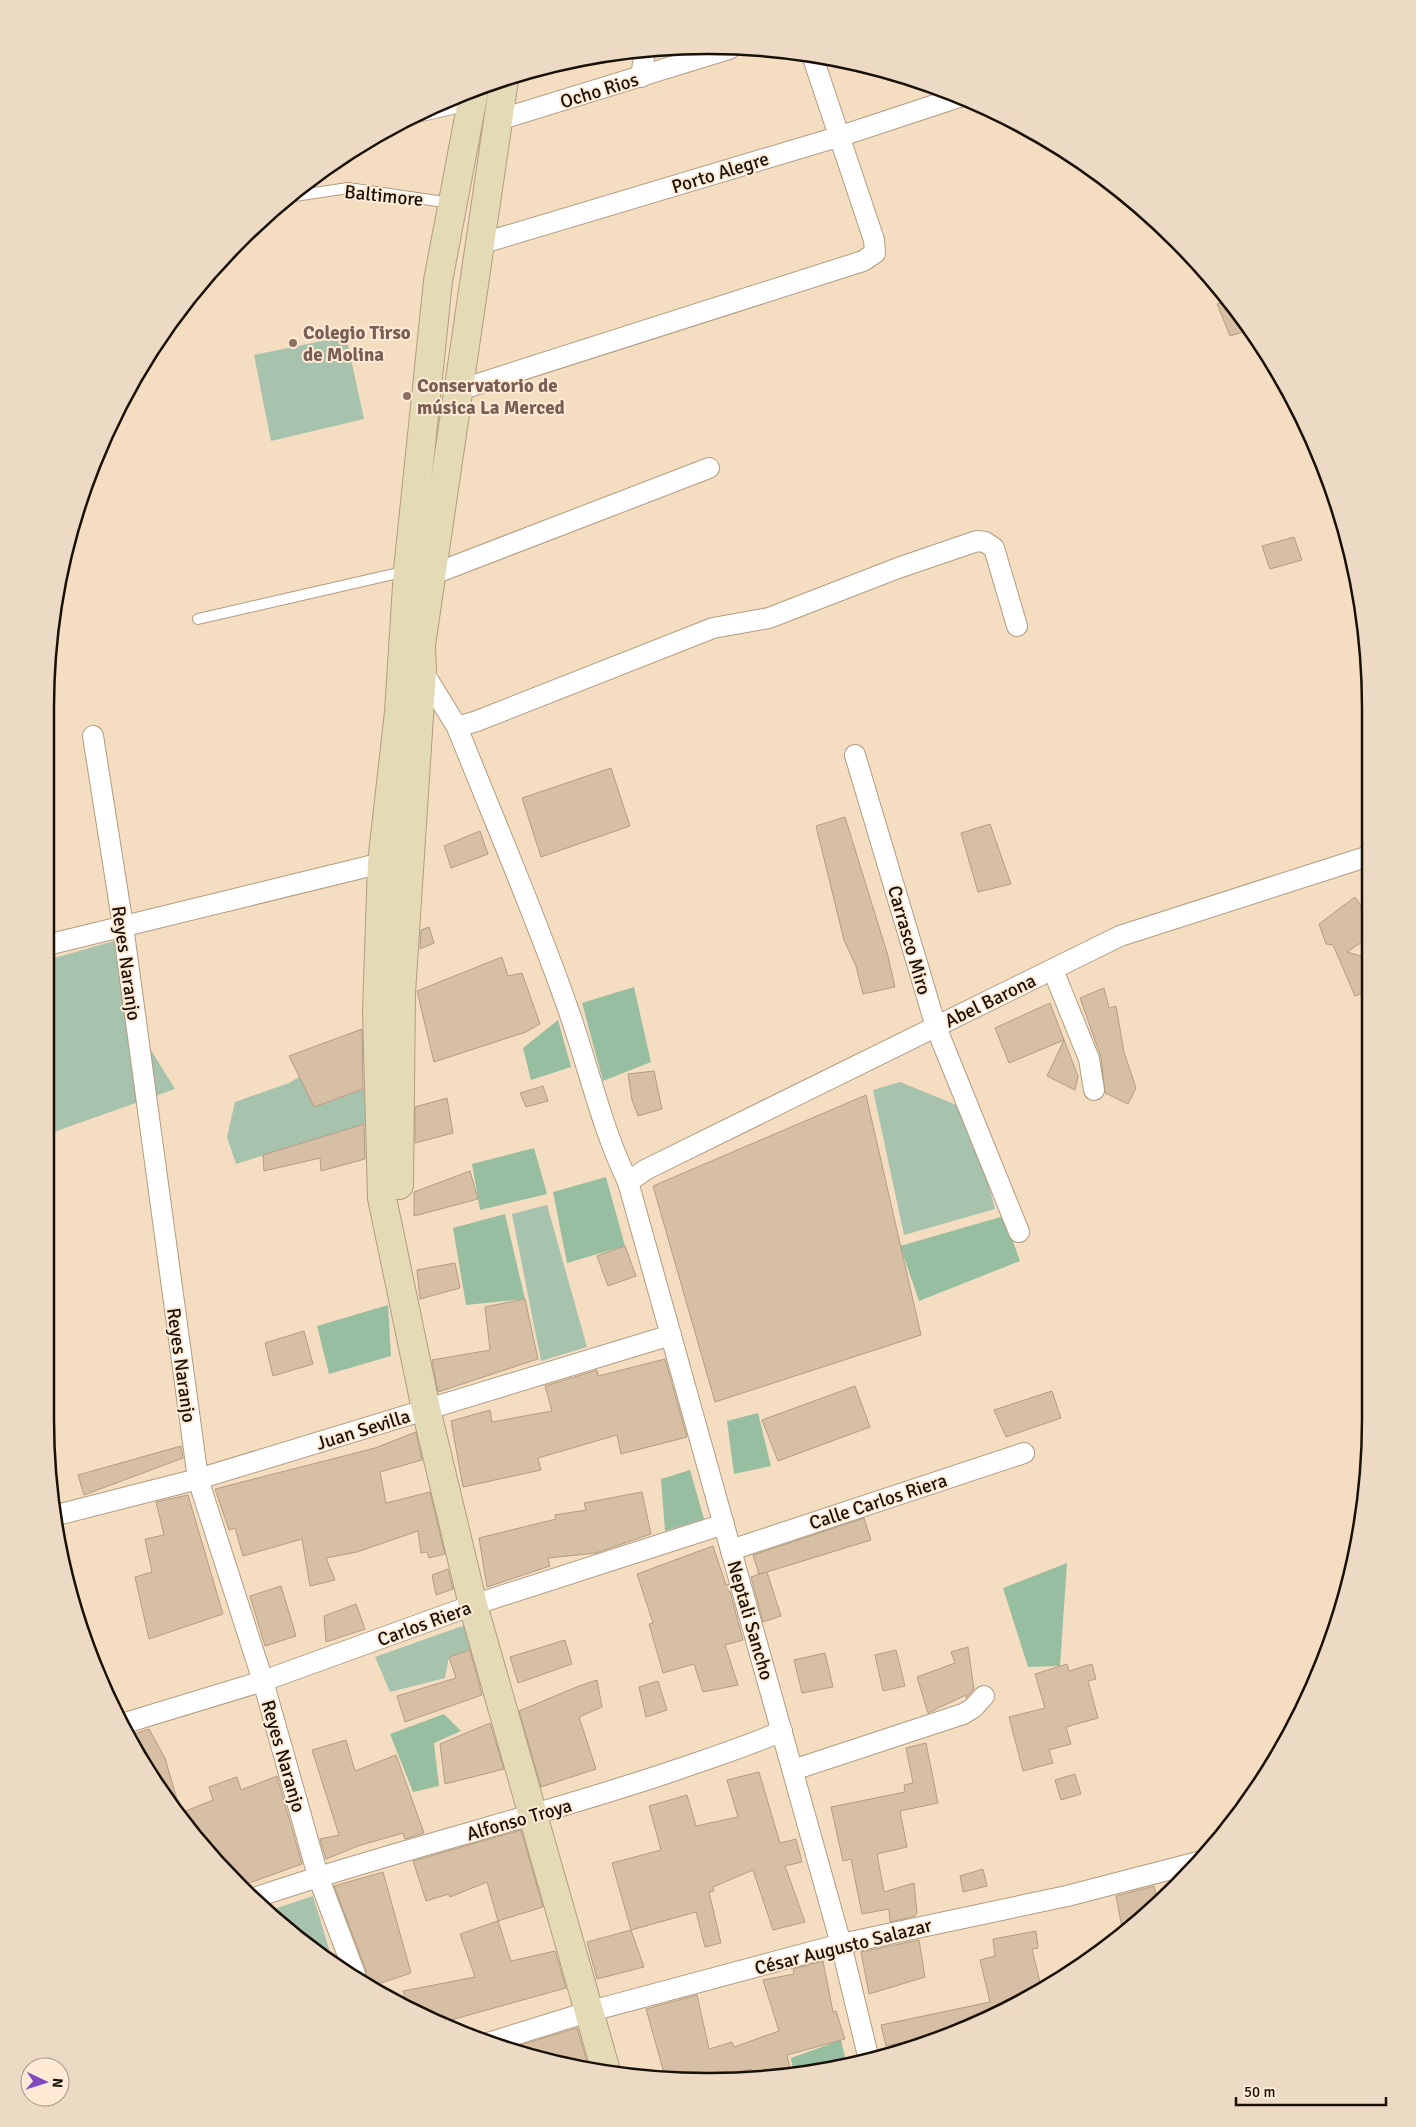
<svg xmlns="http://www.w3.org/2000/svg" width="1416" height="2127" font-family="Signika,sans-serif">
<rect width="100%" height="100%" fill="#f5ddc2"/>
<g fill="#a7c2ad">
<polygon points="346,336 364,419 271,441 254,355"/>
<polygon points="121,939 130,1016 175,1089 51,1133 51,959"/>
<polygon points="299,1077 315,1107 364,1089 366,1123 236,1164 227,1137 235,1102 289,1083"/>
<polygon points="900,1082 969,1110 995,1209 904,1235 873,1090"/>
<polygon points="547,1205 587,1347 541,1361 512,1214"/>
<polygon points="465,1625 473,1649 449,1657 445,1678 390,1692 375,1657"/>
<polygon points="313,1896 333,1962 304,1945 268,1911"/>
</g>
<g fill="#98bea1">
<polygon points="634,987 651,1062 603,1081 582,1003"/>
<polygon points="558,1020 571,1067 531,1080 523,1048"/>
<polygon points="534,1148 547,1194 480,1210 472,1164"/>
<polygon points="606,1177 625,1246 567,1263 553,1192"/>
<polygon points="505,1214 525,1299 466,1305 453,1228"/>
<polygon points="1004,1216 1020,1261 919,1301 900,1246"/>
<polygon points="388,1305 391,1356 329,1374 317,1326"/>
<polygon points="758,1413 771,1466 734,1474 727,1421"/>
<polygon points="690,1470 704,1519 665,1531 661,1479"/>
<polygon points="1067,1563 1060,1666 1028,1667 1003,1588"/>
<polygon points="444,1714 461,1731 434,1743 439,1786 413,1792 390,1734"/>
<polygon points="841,2040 847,2066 838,2069 793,2072 791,2058"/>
</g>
<g fill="#d6bfa4" stroke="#b39d82">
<polygon points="1230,300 1250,330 1230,336 1217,304"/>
<polygon points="1294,537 1302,560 1270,569 1262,546"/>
<polygon points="611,768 630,826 541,857 522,798"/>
<polygon points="845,817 888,956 895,987 863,994 856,966 844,940 816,826"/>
<polygon points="990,824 1011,884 978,892 961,833"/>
<polygon points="480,831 488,854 451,868 444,846"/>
<polygon points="1355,897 1368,915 1368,938 1347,952 1368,958 1368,991 1355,996 1333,945 1326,944 1319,924"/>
<polygon points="429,927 434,943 420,949 421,930"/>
<polygon points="502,957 508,976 522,973 540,1024 526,1032 434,1062 417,991"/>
<polygon points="1104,988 1109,1008 1116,1006 1124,1052 1136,1088 1128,1104 1105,1093 1101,1057 1080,998"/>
<polygon points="1050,1003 1064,1040 1009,1063 995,1028"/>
<polygon points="362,1029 363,1089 314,1107 289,1056"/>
<polygon points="1064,1040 1078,1076 1075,1090 1047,1076"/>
<polygon points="654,1071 662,1109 638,1116 632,1100 628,1074"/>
<polygon points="543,1086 548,1101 526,1107 520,1093"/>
<polygon points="866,1095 921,1335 715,1402 653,1186"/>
<polygon points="447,1098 453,1133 415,1143 415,1107"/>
<polygon points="364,1124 365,1159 321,1171 320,1158 264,1171 263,1155"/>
<polygon points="470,1171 478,1199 414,1216 414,1192"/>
<polygon points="625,1246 636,1276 608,1286 597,1256"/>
<polygon points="455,1263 460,1288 420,1299 417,1270"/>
<polygon points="525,1299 538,1359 438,1392 432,1360 490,1350 485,1307"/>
<polygon points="304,1331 313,1364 273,1376 265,1343"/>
<polygon points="665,1359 687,1437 621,1454 617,1435 538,1458 541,1470 463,1487 451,1421 490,1410 492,1422 552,1411 545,1386 597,1370 598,1376"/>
<polygon points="855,1386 870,1427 778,1461 762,1420"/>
<polygon points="1052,1391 1061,1418 1006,1437 994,1410"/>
<polygon points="416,1432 422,1460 380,1472 386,1503 430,1492 445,1554 429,1558 427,1552 421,1553 418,1531 357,1552 326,1558 335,1580 310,1586 302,1539 243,1556 235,1528 229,1530 215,1489 375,1448"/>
<polygon points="181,1446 183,1458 84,1495 78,1475"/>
<polygon points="642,1492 651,1534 596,1553 548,1558 550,1566 487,1587 479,1538 556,1519 555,1515 586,1510 584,1503"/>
<polygon points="188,1495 223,1614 149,1639 135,1577 152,1572 145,1539 164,1535 156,1502"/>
<polygon points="864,1518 871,1540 767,1572 781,1616 763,1622 751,1577 766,1572 759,1574 753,1555"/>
<polygon points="713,1546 726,1585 728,1584 743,1640 725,1645 738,1685 703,1692 694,1664 663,1673 649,1624 653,1623 637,1574"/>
<polygon points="448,1569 453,1589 436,1595 432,1575"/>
<polygon points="281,1586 296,1636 265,1646 250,1596"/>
<polygon points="356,1604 365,1629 326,1642 324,1616"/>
<polygon points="565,1640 572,1664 518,1683 510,1657"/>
<polygon points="968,1647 974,1689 966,1698 966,1695 928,1713 917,1677 955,1663 951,1652"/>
<polygon points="470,1650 482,1695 405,1722 397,1696 456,1678 449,1657"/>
<polygon points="896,1650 905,1686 883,1691 875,1655"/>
<polygon points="825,1653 833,1687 802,1693 794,1660"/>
<polygon points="1067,1664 1069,1671 1092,1664 1096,1679 1088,1681 1098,1718 1066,1727 1071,1744 1049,1750 1053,1763 1023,1771 1009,1717 1045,1708 1035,1674"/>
<polygon points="597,1680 602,1707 579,1717 596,1769 541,1787 519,1711 579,1686"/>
<polygon points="658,1681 667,1710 646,1717 639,1687"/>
<polygon points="490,1723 504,1769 445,1784 440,1744"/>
<polygon points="149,1729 165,1758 181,1813 213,1800 209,1787 237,1777 241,1790 277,1776 302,1864 241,1886 210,1856 157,1788 131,1735"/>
<polygon points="346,1740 355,1771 396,1755 424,1833 405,1839 403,1833 358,1846 326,1859 320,1839 339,1835 312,1750"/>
<polygon points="926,1743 938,1803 900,1811 907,1847 877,1854 884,1892 914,1883 917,1913 915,1916 890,1922 889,1909 862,1914 851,1859 843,1861 831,1807 905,1792 904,1785 913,1783 906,1748"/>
<polygon points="759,1772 780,1843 796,1839 802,1862 785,1866 805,1922 773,1930 753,1870 713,1887 714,1891 709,1892 721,1943 705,1947 696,1912 631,1930 612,1863 661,1850 649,1806 687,1795 696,1826 738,1817 727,1780"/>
<polygon points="1075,1774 1081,1794 1061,1800 1055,1780"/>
<polygon points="521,1830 543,1907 498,1921 487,1882 450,1897 449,1894 426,1901 413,1861"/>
<polygon points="983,1869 987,1886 963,1892 960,1876"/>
<polygon points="383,1872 411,1973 375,1985 365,1980 366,1970 334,1886"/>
<polygon points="1154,1886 1158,1905 1123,1933 1116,1896"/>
<polygon points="498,1921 511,1961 555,1951 566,1988 440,2023 407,2004 403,1991 475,1977 460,1934"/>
<polygon points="631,1930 644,1967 597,1979 587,1942"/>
<polygon points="1036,1931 1038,1948 1032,1949 1042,1991 967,2029 886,2046 881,2025 990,2002 980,1960 995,1956 993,1939"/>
<polygon points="919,1940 925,1977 869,1994 861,1952"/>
<polygon points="823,1961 833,2012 836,2011 845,2039 787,2055 791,2072 753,2075 751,2069 718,2077 666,2080 646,2009 697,1995 709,2049 732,2042 734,2047 779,2031 763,1980 794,1974 793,1969"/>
<polygon points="577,2028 589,2068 537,2059 507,2049"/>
</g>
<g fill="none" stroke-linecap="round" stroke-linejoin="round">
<defs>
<g id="lane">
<polyline points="404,120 470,105"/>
<polyline points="288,197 348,188 451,203"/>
<polyline points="198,619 407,571"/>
</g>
<g id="street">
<polyline points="641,77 645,50"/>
<polyline points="498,120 729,49"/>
<polyline points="480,244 841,136 959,97"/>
<polyline points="459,390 863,261 875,253 874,240 812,55"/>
<polyline points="431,575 709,468"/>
<polyline points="422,670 457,727 477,721 713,628 769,618 898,568 977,541 985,542 994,548 1017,626"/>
<path d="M 457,727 C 494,820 534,912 567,1006 C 588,1064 601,1127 628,1182 L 841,1944 L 869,2060"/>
<polyline points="93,736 123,926 198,1479 263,1681 318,1876 355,1974"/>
<polyline points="855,755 936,1027 1019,1232"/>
<polyline points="51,944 382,863"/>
<polyline points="1053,970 1089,1059 1094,1090"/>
<polyline points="628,1182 645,1170 1120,936 1369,856"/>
<polyline points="53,1516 198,1479 671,1335"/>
<polyline points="731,1550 1024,1453"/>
<polyline points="125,1723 263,1681 473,1605 724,1524"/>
<polyline points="793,1770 963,1714 973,1708 984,1696"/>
<path d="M 254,1898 C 394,1850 539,1817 679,1769 C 713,1757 748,1746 782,1731"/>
<polyline points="488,2043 591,2011 841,1944 1067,1896 1202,1861"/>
</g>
<g id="secondary">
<polyline points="474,91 438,281 408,570 399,712 382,863 377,1011 382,1198 426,1409 473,1605 606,2071"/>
<polyline points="399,1185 401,993 422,670 421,645 504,80"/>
</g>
</defs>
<use href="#lane" stroke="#b29c81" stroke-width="12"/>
<use href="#street" stroke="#b29c81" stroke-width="22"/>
<use href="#secondary" stroke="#b29c81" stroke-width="30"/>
<use href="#lane" stroke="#fff" stroke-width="10"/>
<use href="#street" stroke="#fff" stroke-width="20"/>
<use href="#secondary" stroke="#e4dab6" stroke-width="28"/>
</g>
<g fill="#8d6e63" stroke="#ffebd5" stroke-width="2">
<circle cx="293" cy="343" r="5"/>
<circle cx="407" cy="396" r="5"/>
</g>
<g text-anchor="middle" stroke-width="4" stroke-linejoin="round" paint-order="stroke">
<g font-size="19" fill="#191107" stroke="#ffebd5">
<text transform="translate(599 90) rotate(-17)" y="7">Ocho Rios</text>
<text transform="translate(720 172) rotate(-17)" y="7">Porto Alegre</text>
<text transform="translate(384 195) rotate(6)" y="7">Baltimore</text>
<text transform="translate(910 940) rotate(74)" y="7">Carrasco Miro</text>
<text transform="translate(127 963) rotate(82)" y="7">Reyes Naranjo</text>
<text transform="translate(990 1000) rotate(-26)" y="7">Abel Barona</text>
<text transform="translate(182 1365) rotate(82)" y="7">Reyes Naranjo</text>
<text transform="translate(363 1429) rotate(-17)" y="7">Juan Sevilla</text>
<text transform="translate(878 1501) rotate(-18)" y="7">Calle Carlos Riera</text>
<text transform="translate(751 1620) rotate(74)" y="7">Neptali Sancho</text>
<text transform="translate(424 1623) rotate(-20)" y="7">Carlos Riera</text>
<text transform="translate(284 1756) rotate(74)" y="7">Reyes Naranjo</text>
<text transform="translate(519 1819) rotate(-16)" y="7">Alfonso Troya</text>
<text transform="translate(843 1946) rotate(-14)" y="7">César Augusto Salazar</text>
</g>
<g font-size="19" font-weight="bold" fill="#785e54" stroke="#ffebd5" text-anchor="start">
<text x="303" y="339">Colegio Tirso<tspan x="303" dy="22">de Molina</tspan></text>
<text x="417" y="392">Conservatorio de<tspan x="417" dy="22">música La Merced</tspan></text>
</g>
</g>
<path d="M0 0H1416V2127H0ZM708 54H708A654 654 0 0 1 1362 708V1419A654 654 0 0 1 708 2073H708A654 654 0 0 1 54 1419V708A654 654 0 0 1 708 54Z" fill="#eddac5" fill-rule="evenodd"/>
<path fill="none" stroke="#191107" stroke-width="2.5" d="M708 54H708A654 654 0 0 1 1362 708V1419A654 654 0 0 1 708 2073H708A654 654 0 0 1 54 1419V708A654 654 0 0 1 708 54Z"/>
<g transform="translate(45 2082) rotate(94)"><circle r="24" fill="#ffebd5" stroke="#a39483"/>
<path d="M0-4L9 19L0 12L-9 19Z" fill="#8049c0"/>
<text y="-8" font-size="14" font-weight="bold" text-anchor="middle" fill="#191107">N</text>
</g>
<path d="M1236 2097v8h150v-8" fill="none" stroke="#191107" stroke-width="2.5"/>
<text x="1244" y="2097" font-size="15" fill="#191107" stroke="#ffebd5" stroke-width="4" paint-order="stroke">50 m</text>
</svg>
